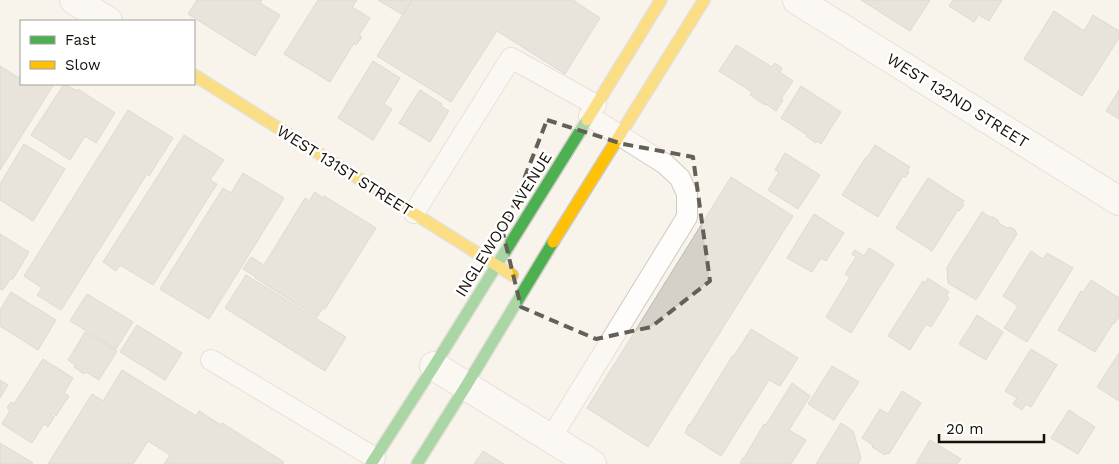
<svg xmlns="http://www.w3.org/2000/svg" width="1119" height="464" font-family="'Work Sans',sans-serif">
<rect width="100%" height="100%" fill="#f8f4eb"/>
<g fill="#d5d0c8" stroke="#beb9b1">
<polygon points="197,0 262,0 260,3 280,15 255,56 188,14"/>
<polygon points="318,0 357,0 352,7 370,18 359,35 362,37 356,45 354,43 330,82 284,54"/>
<polygon points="378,0 412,0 403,15"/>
<polygon points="412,0 573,0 600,18 565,74 497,31 451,102 377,56"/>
<polygon points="861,0 930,0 910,31"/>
<polygon points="953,0 1002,0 989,21 979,15 974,22 949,6"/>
<polygon points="1054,11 1084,31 1093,15 1119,31 1119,38 1082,96 1024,59"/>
<polygon points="736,45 772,67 775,63 782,68 780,72 793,81 781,99 783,100 776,111 766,104 765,105 750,95 752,92 719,71"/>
<polygon points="373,61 400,78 384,104 392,109 373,140 338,118"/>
<polygon points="0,66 19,78 21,74 21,84 54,84 0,170"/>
<polygon points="64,84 77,91 78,89 115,113 96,143 85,136 70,160 31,135"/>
<polygon points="801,86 841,112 821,144 817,141 816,143 806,136 807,135 781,118"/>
<polygon points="420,90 442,104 441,106 449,111 430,142 399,123"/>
<polygon points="1119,90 1119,119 1106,111"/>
<polygon points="128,110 173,138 149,176 147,174 61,310 37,295 42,288 24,276"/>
<polygon points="184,135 224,160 210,180 217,184 153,285 120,265 116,271 103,262"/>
<polygon points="24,144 65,169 33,221 0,200 0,184"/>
<polygon points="875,145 910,167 907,171 909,172 905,178 903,176 878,217 842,195 866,157 867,158"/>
<polygon points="785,153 820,175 798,209 768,190 779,172 775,170"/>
<polygon points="243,173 284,198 209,319 160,289 223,188 231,193"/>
<polygon points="731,177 793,216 648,447 587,408"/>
<polygon points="928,178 964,201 962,204 964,205 959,211 958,210 932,251 896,228"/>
<polygon points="315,192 323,198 324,196 376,228 325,309 323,308 317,317 255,278 256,277 243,269 251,257 264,265 305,198 309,201"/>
<polygon points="982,212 990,217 993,217 998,220 999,223 1007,228 1010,227 1015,230 1017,234 976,300 948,283 947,267"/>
<polygon points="814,214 844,233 826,261 821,258 812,272 787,258"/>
<polygon points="0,234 29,252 13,279 10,279 3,290 0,289"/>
<polygon points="869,248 894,264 851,333 826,317 850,277 845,274 856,257 852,254 855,250 864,256"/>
<polygon points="1031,251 1043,259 1047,253 1073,268 1027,342 1004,328 1018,306 1003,296"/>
<polygon points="246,275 346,337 325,371 225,308"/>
<polygon points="928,278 949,292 946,296 949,298 931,327 926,324 910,350 888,336 923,281 925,283"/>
<polygon points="1091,280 1119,298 1119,317 1114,324 1113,323 1095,352 1058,330 1081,291 1083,292"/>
<polygon points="11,292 56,320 38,350 0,326 0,310"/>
<polygon points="87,294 133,322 116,349 70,321"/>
<polygon points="977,315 1003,332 986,360 959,344"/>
<polygon points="137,325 182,353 165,380 120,352"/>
<polygon points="751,329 798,358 780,386 769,380 721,456 685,433 689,424 690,425 733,355 734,356"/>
<polygon points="85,332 117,351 99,380 86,372 84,374 74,367 75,365 68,360"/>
<polygon points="1031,349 1057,365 1031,407 1026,404 1022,410 1013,404 1017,398 1005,391"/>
<polygon points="1119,353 1119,401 1097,387"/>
<polygon points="43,359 73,378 64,393 69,396 56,416 52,413 51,415 54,417 48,427 44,424 32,443 2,424 10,410 7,408 11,402 14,404"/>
<polygon points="832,366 859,382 834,420 808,404"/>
<polygon points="122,370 196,416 199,411 221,425 222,423 284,462 283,464 164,464 170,455 148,441 133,464 48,464 92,394 103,401"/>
<polygon points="0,380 8,385 0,398"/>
<polygon points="792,383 810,396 789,430 806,440 791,464 741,464 740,463 743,458 744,458 764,424 766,425"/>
<polygon points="902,391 921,403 889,454 886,453 885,455 872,447 873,445 862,438 880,409 888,414"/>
<polygon points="1069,410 1095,427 1078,454 1051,438"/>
<polygon points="841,423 853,431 861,458 858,464 816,464"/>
<polygon points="930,440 961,459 957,464 916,464"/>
<polygon points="0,443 33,463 32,464 0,464"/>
<polygon points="483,451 504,464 474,464"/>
</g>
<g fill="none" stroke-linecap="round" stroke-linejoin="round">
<defs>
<g id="lane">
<polyline points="414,213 511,58 596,105"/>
<polyline points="211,360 375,458"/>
<polyline points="551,438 687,217 687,194 680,178 665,164 589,116"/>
</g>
<g id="street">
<polyline points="74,0 108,21"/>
<polyline points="797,0 1119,201"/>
<polyline points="434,366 592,464"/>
</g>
<g id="fast">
<polyline points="371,464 434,366 587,120"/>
<polyline points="417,464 466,386 553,242"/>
</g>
<g id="slow">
<polyline points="194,75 512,275"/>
<polyline points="587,120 661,0"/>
<polyline points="553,242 704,0"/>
</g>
</defs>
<use href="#lane" stroke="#cfcbc3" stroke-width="22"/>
<use href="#street" stroke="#cfcbc3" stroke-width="30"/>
<use href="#fast" stroke="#cfcbc3" stroke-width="14"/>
<use href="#slow" stroke="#cfcbc3" stroke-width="14"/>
<use href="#lane" stroke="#fefdfc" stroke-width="20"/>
<use href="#street" stroke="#fefdfc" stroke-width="28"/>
<use href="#fast" stroke="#4caf50" stroke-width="11"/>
<use href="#slow" stroke="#ffc107" stroke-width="11"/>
</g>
<path d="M0 0H1119V464H0ZM 547,120 L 623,144 L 693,157 L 710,281 L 651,327 L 596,339 L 521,307 L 503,233 Z" fill="#f8f4eb" fill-opacity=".55" fill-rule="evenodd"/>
<path fill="none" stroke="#646057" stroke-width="4" stroke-dasharray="10 6" stroke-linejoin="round" d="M 547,120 L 623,144 L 693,157 L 710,281 L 651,327 L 596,339 L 521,307 L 503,233 Z"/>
<g text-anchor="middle" stroke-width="5" stroke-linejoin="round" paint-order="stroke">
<g font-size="16" fill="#151008" stroke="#fff">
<text transform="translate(958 100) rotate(32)" y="6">WEST 132ND STREET</text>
<text transform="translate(345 170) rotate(32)" y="6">WEST 131ST STREET</text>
<text transform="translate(503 224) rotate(-58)" y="6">INGLEWOOD AVENUE</text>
</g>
</g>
<rect x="20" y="20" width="175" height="65" fill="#ffffff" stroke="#a19f9c"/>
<rect x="30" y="36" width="25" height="8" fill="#4caf50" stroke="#a19f9c"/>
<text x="65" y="45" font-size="15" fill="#151008">Fast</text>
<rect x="30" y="61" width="25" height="8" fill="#ffc107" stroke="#a19f9c"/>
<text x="65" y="70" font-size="15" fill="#151008">Slow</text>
<path d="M939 434v8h105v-8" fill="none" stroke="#151008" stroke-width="2.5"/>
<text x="946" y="434" font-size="15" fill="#151008" stroke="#ffffff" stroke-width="4" paint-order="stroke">20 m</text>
</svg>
